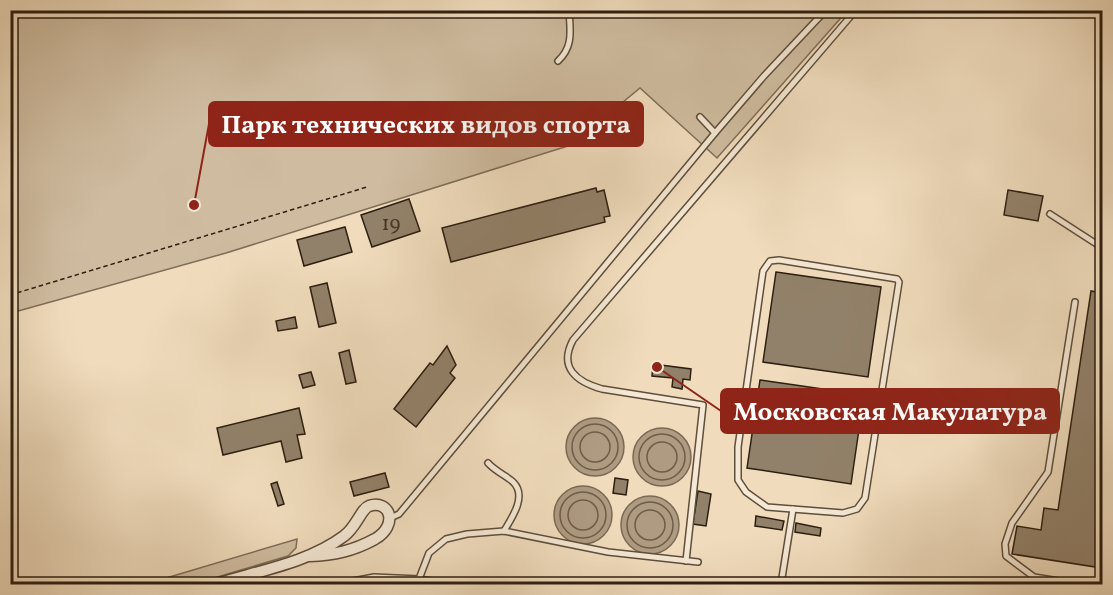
<svg xmlns="http://www.w3.org/2000/svg" width="1113" height="595" font-family="Vollkorn,serif">
<rect width="100%" height="100%" fill="#f0dcbd"/>
<filter id="stains"><feTurbulence type="fractalNoise" baseFrequency=".00333" numOctaves="4"/><feColorMatrix values="0 0 0 0 .2 0 0 0 0 .09 0 0 0 0 .02 0 0 0 .5 -.17"/></filter>
<radialGradient id="worn" r=".72"><stop offset=".6" stop-color="#630" stop-opacity="0"/><stop offset="1" stop-color="#630" stop-opacity=".3"/></radialGradient>
<g fill="#cfbca0" stroke="#7e6d58" stroke-width="1.5">
<polygon points="11,11 847,11 717,158 640,88 571,145 226,253 11,313"/>
<polygon points="297,539 296,548 288,556 194,584 146,584"/>
</g>
<g fill="#ae9b82" stroke="#7a6954" stroke-width="1.5">
<circle cx="595" cy="447" r="29"/>
<circle cx="662" cy="457" r="29"/>
<circle cx="583" cy="515" r="29"/>
<circle cx="650" cy="525" r="29"/>
</g>
<g fill="none" stroke-linecap="round" stroke-linejoin="round">
<g stroke="#6e5c49" stroke-width="1.5">
<circle cx="595" cy="447" r="23"/>
<circle cx="595" cy="447" r="15"/>
<circle cx="662" cy="457" r="23"/>
<circle cx="662" cy="457" r="15"/>
<circle cx="583" cy="515" r="23"/>
<circle cx="583" cy="515" r="15"/>
<circle cx="650" cy="525" r="23"/>
<circle cx="650" cy="525" r="15"/>
</g>
</g>
<g fill="#92816a" stroke="#2d1e10" stroke-width="1.5">
<polygon points="596,188 597,192 604,190 610,216 604,217 605,222 451,262 442,228"/>
<polygon points="1008,190 1043,196 1038,221 1004,215"/>
<polygon points="409,199 420,231 372,247 361,215"/>
<polygon points="345,227 352,252 304,266 297,240"/>
<polygon points="776,272 881,287 868,377 763,362"/>
<polygon points="327,283 336,323 319,327 310,287"/>
<polygon points="1102,290 1102,568 1012,554 1017,526 1041,530 1044,508 1058,510 1091,291 1102,293"/>
<polygon points="295,317 297,328 278,331 276,321"/>
<polygon points="447,346 456,365 450,373 455,378 416,427 394,409 430,363 433,365"/>
<polygon points="349,350 356,382 346,384 339,353"/>
<polygon points="653,364 691,369 690,380 683,379 682,389 672,387 673,378 652,376"/>
<polygon points="311,372 315,385 303,388 299,375"/>
<polygon points="760,380 864,395 851,484 747,468"/>
<polygon points="299,408 305,434 297,435 302,458 286,462 281,441 223,455 217,428"/>
<polygon points="385,473 389,487 354,496 350,482"/>
<polygon points="615,478 628,480 626,495 613,493"/>
<polygon points="277,482 284,504 278,506 271,484"/>
<polygon points="698,491 711,494 706,526 693,524"/>
<polygon points="756,516 784,521 782,530 755,526"/>
<polygon points="796,523 821,528 820,536 795,532"/>
</g>
<g fill="none" stroke-linecap="round" stroke-linejoin="round">
<defs>
<g id="service">
<path d="M 558,61 C 574,46 570,30 569,10"/>
<polyline points="700,117 715,133"/>
<polyline points="1050,214 1098,245 1102,246"/>
<polygon points="779,260 897,279 899,282 865,498 857,509 843,513 767,507 746,492 738,480 738,447 763,271 770,261"/>
<polyline points="1075,302 1048,472 1012,523 1005,544 1006,556 1034,577 1078,584"/>
<path d="M 488,463 C 496,472 509,477 514,483 C 527,497 511,519 504,531"/>
<polyline points="390,518 399,514 715,133 764,76 826,10"/>
<path d="M 686,561 L 703,405 L 602,389 C 577,382 558,368 573,340 L 856,10"/>
<polyline points="419,579 429,553 446,539 467,534 504,531 608,552 698,562"/>
<polyline points="337,584 374,577 419,579 449,584"/>
<polyline points="781,584 793,509"/>
</g>
<path id="minor" d="M 216,584 C 258,571 308,563 344,536 C 356,528 361,509 369,506 C 390,499 399,525 375,539 C 353,551 334,555 310,556"/>
</defs>
<use href="#service" stroke="#5e4e3b" stroke-width="8"/>
<use href="#minor" stroke="#5e4e3b" stroke-width="13"/>
<polyline stroke="#2d1e10" stroke-width="1.5" stroke-dasharray="4.5 3" stroke-linecap="butt" points="10,295 367,187"/>
<use href="#service" stroke="#f5e8d4" stroke-width="5"/>
<use href="#minor" stroke="#f5e8d4" stroke-width="10"/>
</g>
<g text-anchor="middle" stroke-width="6" stroke-linejoin="round" paint-order="stroke">
<g font-size="21" fill="#463726">
<text x="391" y="230">19</text>
</g>
</g>
<path fill="none" stroke="#8f2418" stroke-width="2" d="M194 205L209 124M657 367L721 411"/>
<g fill="#8f2418" stroke="#f5e8d4" stroke-width="2">
<circle cx="194" cy="205" r="6"/>
<circle cx="657" cy="367" r="6"/>
</g>
<g fill="#8f2418" stroke="#8f2418" stroke-width="2">
<rect x="209" y="102" width="434" height="44" rx="6"/>
<rect x="721" y="389" width="338" height="44" rx="6"/>
</g>
<g font-size="26" text-anchor="middle" font-weight="bold" fill="#fff">
<text x="426" y="133">Парк технических видов спорта</text>
<text x="890" y="420">Московская Макулатура</text>
</g>
<rect width="1113" height="595" fill="none" stroke="#f0dcbd" stroke-width="36"/>
<rect x="12" y="12" width="1089" height="571" fill="none" stroke="#2d1e10" stroke-width="3"/>
<rect x="18" y="18" width="1077" height="559" fill="none" stroke="#2d1e10" stroke-width="1.5"/>
<rect width="100%" height="100%" filter="url(#stains)"/>
<rect width="100%" height="100%" fill="url(#worn)"/>
</svg>
